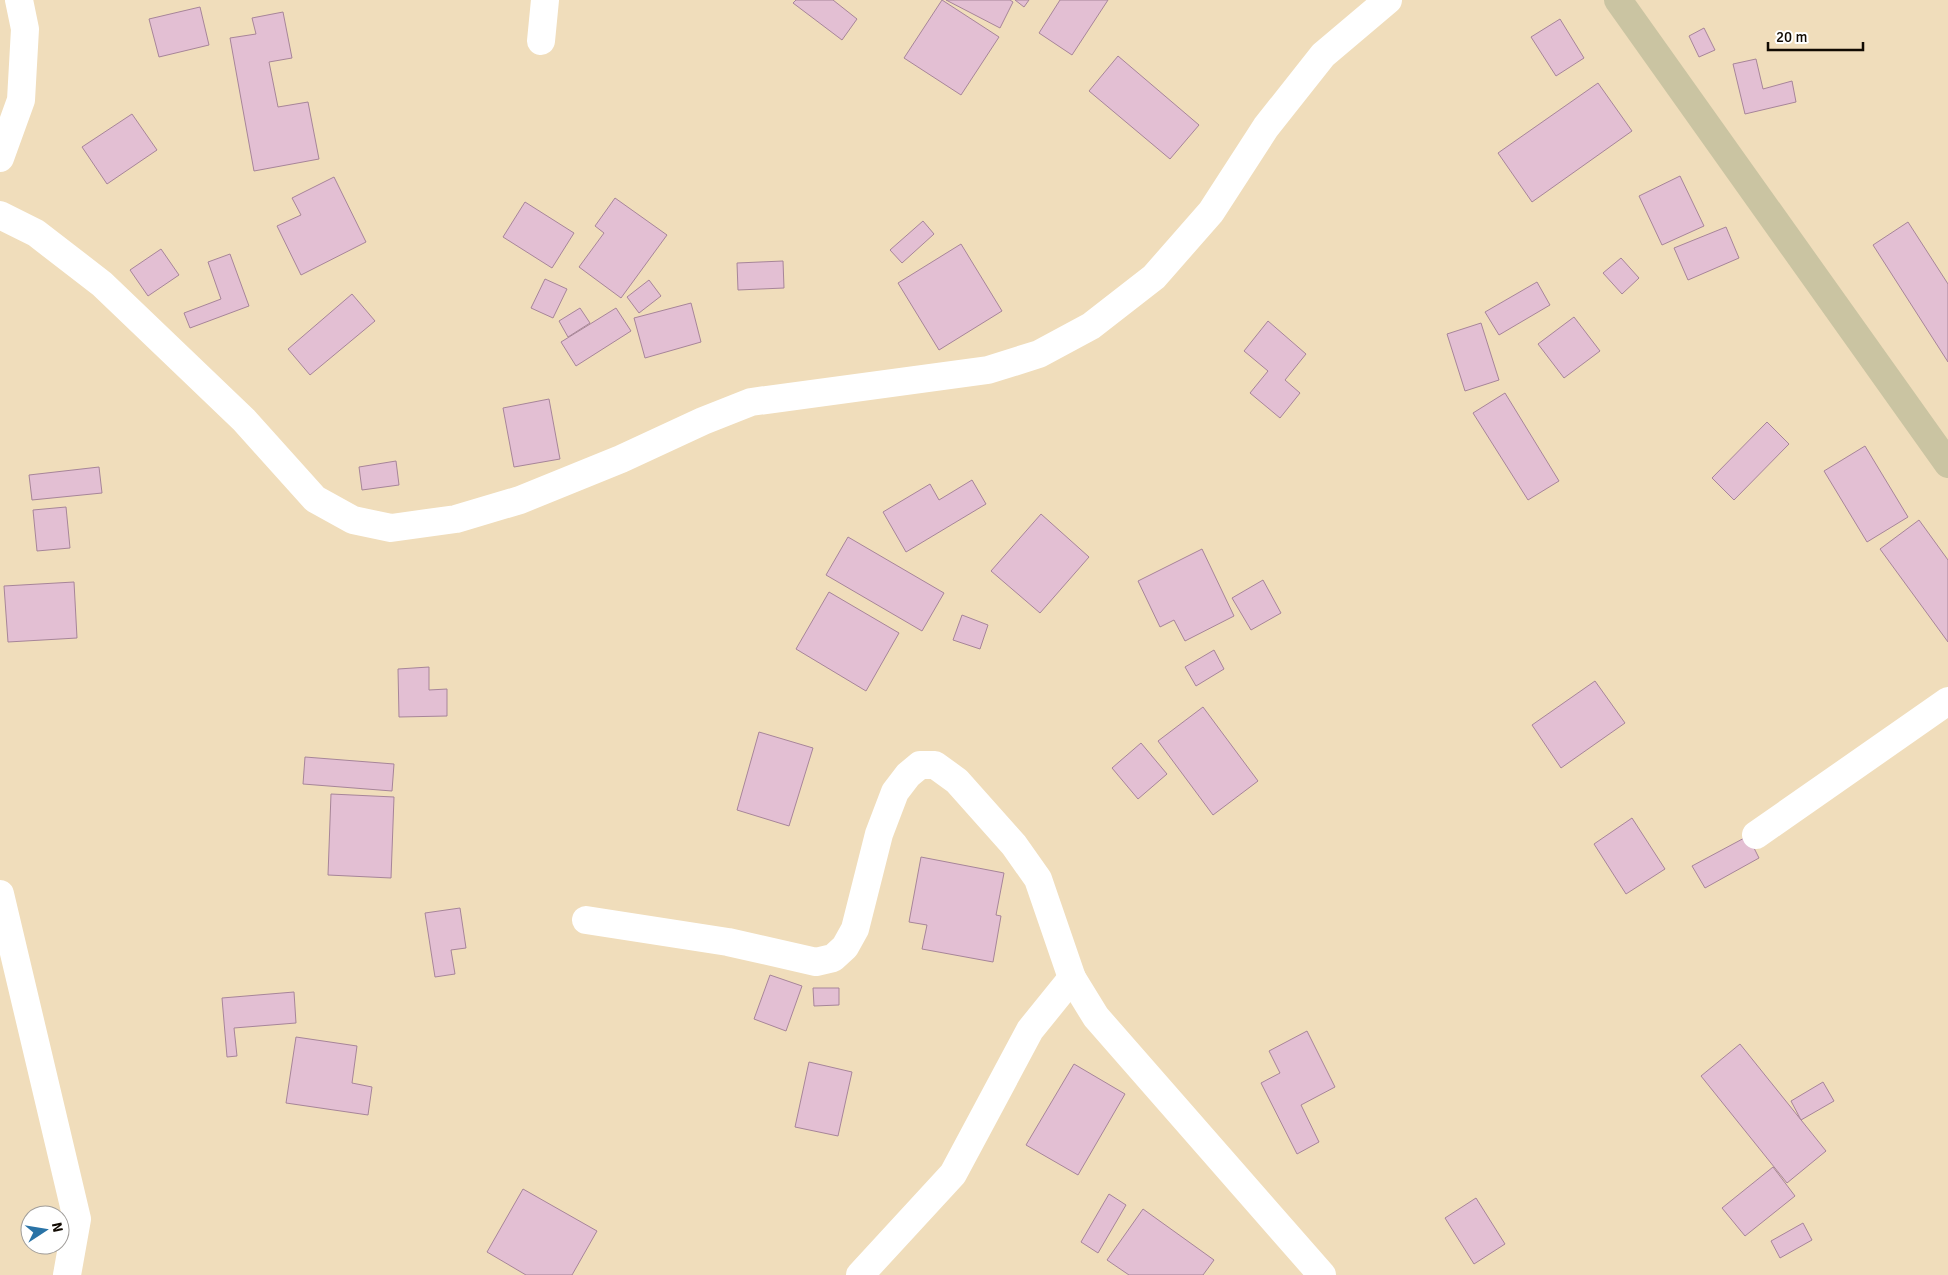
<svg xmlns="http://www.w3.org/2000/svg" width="1948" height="1275" font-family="Signika,sans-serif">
<rect width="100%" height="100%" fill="#f0ddbb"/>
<g fill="#e3bfd3" stroke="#a78599">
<polygon points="796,0 833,0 857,19 842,40 793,3"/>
<polygon points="942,0 999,37 961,95 904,58"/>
<polygon points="946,0 1010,0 1013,2 1000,28"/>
<polygon points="1015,0 1029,0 1024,7"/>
<polygon points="1060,0 1108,0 1072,55 1039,33"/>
<polygon points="200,7 209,45 159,57 149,19"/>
<polygon points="283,12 292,58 269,62 278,107 308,102 319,159 254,171 230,38 256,34 252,18"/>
<polygon points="1560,19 1584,58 1556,76 1531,37"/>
<polygon points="1704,28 1715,50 1699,57 1689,36"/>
<polygon points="1118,56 1199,125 1170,159 1089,91"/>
<polygon points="1756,59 1763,89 1792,81 1796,102 1745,114 1733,64"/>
<polygon points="1598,83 1632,131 1532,202 1498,153"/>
<polygon points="132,114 157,150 107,184 82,147"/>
<polygon points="1680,176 1704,226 1662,245 1639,196"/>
<polygon points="334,177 366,242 301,275 277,226 301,215 292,198"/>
<polygon points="615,198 667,235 621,298 579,267 604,233 595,226"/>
<polygon points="525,202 574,233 552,268 503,237"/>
<polygon points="923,221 934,234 902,263 890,250"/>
<polygon points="1908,222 1948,284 1948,362 1873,245"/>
<polygon points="1726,227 1739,258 1688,280 1674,248"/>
<polygon points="961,244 1002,311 939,350 898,283"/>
<polygon points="161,249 179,275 148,296 130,270"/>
<polygon points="230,254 249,306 190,328 184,313 221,299 208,262"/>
<polygon points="1621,258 1639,278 1622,294 1603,273"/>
<polygon points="783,261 784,288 738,290 737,263"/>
<polygon points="545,279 567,289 553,318 531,308"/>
<polygon points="649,280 661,296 639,313 627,297"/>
<polygon points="1537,282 1550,305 1499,335 1485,312"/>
<polygon points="352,294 375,321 310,375 288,349"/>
<polygon points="691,303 701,342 645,358 634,318"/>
<polygon points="580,308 590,323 568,337 559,321"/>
<polygon points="616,308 631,331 576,366 561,342"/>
<polygon points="1574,317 1600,351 1564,378 1538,344"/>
<polygon points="1268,321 1306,354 1285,380 1300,393 1280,418 1250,393 1268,371 1244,351"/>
<polygon points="1481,323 1499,380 1465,391 1447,334"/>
<polygon points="1505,393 1559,481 1528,500 1473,413"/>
<polygon points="549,399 560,459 514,467 503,408"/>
<polygon points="1767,422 1789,444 1734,500 1712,478"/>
<polygon points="1865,446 1908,517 1867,542 1824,471"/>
<polygon points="396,461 399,485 362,490 359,467"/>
<polygon points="99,467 102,493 32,500 29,475"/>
<polygon points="972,480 986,504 906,552 883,512 930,484 939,500"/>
<polygon points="66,507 70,548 37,551 33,510"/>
<polygon points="1041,514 1089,557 1040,613 991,571"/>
<polygon points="1919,520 1948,560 1948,642 1880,549"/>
<polygon points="848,537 944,593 922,631 826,575"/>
<polygon points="1202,549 1234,616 1185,641 1174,620 1160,627 1138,581"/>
<polygon points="1263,580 1281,613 1251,630 1232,598"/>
<polygon points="74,582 77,638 8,642 4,586"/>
<polygon points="829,592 899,633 866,691 796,649"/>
<polygon points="962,615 988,625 980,649 953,640"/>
<polygon points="1214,650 1224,669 1196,686 1185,667"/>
<polygon points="429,667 429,690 447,689 447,716 399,717 398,669"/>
<polygon points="1595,681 1625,723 1561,768 1532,725"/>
<polygon points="1203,707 1258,781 1213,815 1158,741"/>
<polygon points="759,732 813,748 789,826 737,810"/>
<polygon points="1141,743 1167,774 1138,799 1112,768"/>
<polygon points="305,757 394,764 392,791 303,784"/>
<polygon points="331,794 394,797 391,878 328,875"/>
<polygon points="1632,818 1665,869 1626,894 1594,844"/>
<polygon points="1748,836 1759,858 1705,888 1692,866"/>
<polygon points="921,857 1004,873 996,915 1001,916 993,962 922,949 927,925 909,922"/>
<polygon points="460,908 466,948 451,950 455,974 435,977 425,913"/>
<polygon points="770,975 802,986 786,1031 754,1019"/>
<polygon points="813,988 839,988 839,1005 814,1006"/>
<polygon points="294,992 296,1023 234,1028 237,1056 227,1057 222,998"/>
<polygon points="1307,1031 1335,1087 1301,1105 1319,1142 1297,1154 1261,1083 1280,1073 1269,1051"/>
<polygon points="296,1037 357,1046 352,1083 372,1087 368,1115 286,1103"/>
<polygon points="1740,1044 1826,1151 1787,1183 1701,1076"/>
<polygon points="809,1062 852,1072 838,1136 795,1127"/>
<polygon points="1074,1064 1125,1094 1078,1175 1026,1145"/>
<polygon points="1823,1082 1834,1101 1801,1120 1791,1101"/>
<polygon points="1773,1167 1795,1196 1745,1236 1722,1208"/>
<polygon points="523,1189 597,1231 572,1275 526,1275 487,1252"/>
<polygon points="1109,1194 1126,1205 1098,1253 1081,1242"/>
<polygon points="1476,1198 1505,1244 1474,1264 1445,1218"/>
<polygon points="1143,1209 1214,1260 1203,1275 1129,1275 1107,1260"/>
<polygon points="1803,1223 1812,1240 1780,1258 1771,1241"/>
</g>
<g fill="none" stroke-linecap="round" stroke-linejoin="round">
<g stroke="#fff" stroke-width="28">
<polyline points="541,41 545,0"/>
<polyline points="0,158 21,100 25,29 19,0"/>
<polyline points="0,215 36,233 102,284 244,420 315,499 353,520 391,528 456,519 520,500 621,459 703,421 751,402 988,370 1039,354 1091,326 1154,277 1211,212 1266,127 1323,55 1388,0"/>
<polyline points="1756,835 1948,701"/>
<polyline points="0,894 77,1219 67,1275"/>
<polyline points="586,920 728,942 816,962 833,958 845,947 855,929 879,834 895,792 908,775 920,765 935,765 957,781 1014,845 1038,879 1072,978 1096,1017 1322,1275"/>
<polyline points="860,1275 953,1174 1030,1030 1072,978"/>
</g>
<polyline stroke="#cac4a2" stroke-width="28" points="1618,0 1948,464"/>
</g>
<g transform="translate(45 1230) rotate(78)"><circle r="24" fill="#ffffff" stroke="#a09d9a"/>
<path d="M0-4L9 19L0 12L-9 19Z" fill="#2973a6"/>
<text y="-8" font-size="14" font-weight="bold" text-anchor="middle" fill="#110a02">N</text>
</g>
<path d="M1768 42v8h95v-8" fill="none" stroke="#110a02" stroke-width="2.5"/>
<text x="1776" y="42" font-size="15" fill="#110a02" stroke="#ffffff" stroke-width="4" paint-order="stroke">20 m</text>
</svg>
